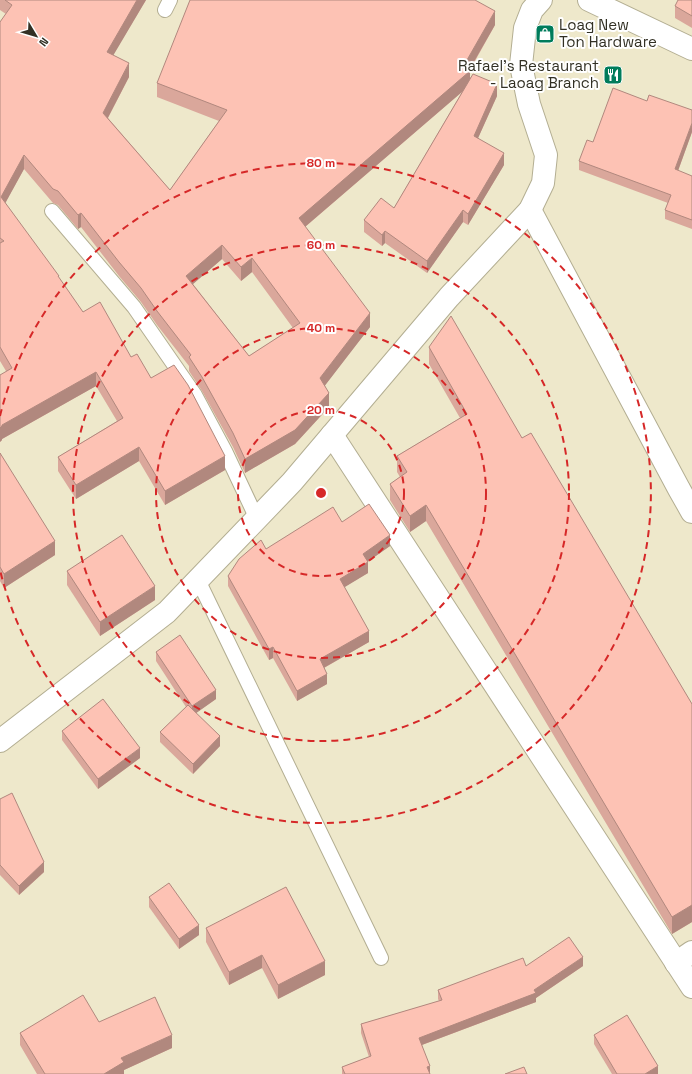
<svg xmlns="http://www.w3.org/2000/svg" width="692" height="1074" font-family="'Space Grotesk',sans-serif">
<rect width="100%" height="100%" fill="#eee8cb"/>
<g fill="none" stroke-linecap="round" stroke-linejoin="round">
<defs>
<g id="lane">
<polyline points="165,10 170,0"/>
<polyline points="52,211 134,307 195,395 225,451 257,519"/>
<polyline points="198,580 381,958"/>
</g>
<g id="street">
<polyline points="530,210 679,489 692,512"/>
<polyline points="332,435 692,987"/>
<polyline points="0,741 167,612 292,482 449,297 530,210 543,183 546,155 529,104 521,65 525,28 532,10 541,0"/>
<polyline points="676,963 692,952"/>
</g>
<polyline id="highway" points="589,0 692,49"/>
</defs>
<use href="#lane" stroke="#b3ae92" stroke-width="16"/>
<use href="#street" stroke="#b3ae92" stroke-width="24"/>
<use href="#highway" stroke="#b3ae92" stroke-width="24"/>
<use href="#lane" stroke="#fff" stroke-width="14"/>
<use href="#street" stroke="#fff" stroke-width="22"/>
<use href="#highway" stroke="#fff" stroke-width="22"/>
</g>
<g fill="#daa79b" fill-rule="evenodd">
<path d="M 0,0 L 146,0 L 113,55 L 129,77 L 108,118 L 170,190 L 219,121 L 157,97 L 157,83 L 495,25 L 470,70 L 470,77 L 497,96 L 478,138 L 504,165 L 468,225 L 463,222 L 427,273 L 385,243 L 382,246 L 364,232 L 364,220 L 394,208 L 462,92 L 305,227 L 370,327 L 325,385 L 329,407 L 295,444 L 245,473 L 233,447 L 202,391 L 189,371 L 189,366 L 157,325 L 141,302 L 119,276 L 81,227 L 78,229 L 58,205 L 53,203 L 24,169 L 5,203 L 83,312 L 131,357 L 151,378 L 225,470 L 165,505 L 139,461 L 76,499 L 58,471 L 58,457 L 117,421 L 96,386 L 2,439 L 2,440 L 0,442 L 6,371 L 0,361 L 0,22 L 6,14 L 0,10 ZM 222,259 L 241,281 L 252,272 L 293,328 L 249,356 L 193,284 Z"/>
<polygon points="692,0 692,28 675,18 675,6"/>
<polygon points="692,132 678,171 692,176 692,229 665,219 665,210 668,203 579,170 579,161"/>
<polygon points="429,347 522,438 692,704 692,922 672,934 426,521 410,532 390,500 390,484 400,477 397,472 397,456 460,418 429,364"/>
<polygon points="0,453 55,555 4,588 0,581"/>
<polygon points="342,522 390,546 367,562 368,573 344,587 369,642 324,668 327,684 297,701 273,658 269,660 228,586 228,576 266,549"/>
<polygon points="67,571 155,600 100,636 67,585"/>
<polygon points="156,652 216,699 196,713 220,746 193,774 160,742 160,732 186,707 156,661"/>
<polygon points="62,731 140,758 98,789 62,740"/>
<polygon points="0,799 44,872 19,895 0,875"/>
<polygon points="149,897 199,935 179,949 149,907"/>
<polygon points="206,928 325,975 278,999 262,968 229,985 206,942"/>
<polygon points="526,966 583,966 536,998 536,1002 422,1045 430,1074 342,1074 342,1067 369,1057 361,1033 361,1024 439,1001 438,999 438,990"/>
<polygon points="99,1022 172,1048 124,1070 124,1074 37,1074 20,1045 20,1033"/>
<polygon points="594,1035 658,1074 612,1074 594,1044"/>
</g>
<g fill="#b1887e">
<polygon points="137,0 146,0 107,66 107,52"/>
<polygon points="495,11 495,25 468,72 470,71 470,85 299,232 299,218 463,67"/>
<polygon points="129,63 129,77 103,127 103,113"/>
<polygon points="497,84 497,96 474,147 474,136"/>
<polygon points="692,123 692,132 675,179 675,169"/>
<polygon points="504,153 504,165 468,225 468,214"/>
<polygon points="24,155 24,169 1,211 1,197"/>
<polygon points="463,210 463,222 427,273 427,261"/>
<polygon points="81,213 81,227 78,229 78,215"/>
<polygon points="385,231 385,243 382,246 382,235"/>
<polygon points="222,245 222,259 186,290 186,276"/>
<polygon points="252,258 252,272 241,281 241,267"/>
<polygon points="370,313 370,327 320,392 320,378"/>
<polygon points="96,372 96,386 2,439 2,440 0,442 0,428 2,425"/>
<polygon points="329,393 329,407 295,444 245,473 245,459"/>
<polygon points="139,447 139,461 76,499 76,485"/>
<polygon points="225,456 225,470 165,505 165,491"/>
<polygon points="426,505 426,521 410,532 410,516"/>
<polygon points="390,535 390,546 363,565 363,554"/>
<polygon points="55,541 55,555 4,588 4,574"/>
<polygon points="368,562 368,573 340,590 340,579"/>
<polygon points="155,586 155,600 100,636 100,622"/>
<polygon points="369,631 369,642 320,670 320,659"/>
<polygon points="273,647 273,658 269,660 269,649"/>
<polygon points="327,674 327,684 297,701 297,691"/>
<polygon points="216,690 216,699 192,716 192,706"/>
<polygon points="220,736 220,746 193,774 193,764"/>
<polygon points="140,748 140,758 98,789 98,779"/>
<polygon points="44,862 44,872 19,895 19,886"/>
<polygon points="692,905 692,922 672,934 672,917"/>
<polygon points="199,925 199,935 179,949 179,939"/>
<polygon points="262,955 262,968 229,985 229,972"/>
<polygon points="583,957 583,966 536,998 536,1002 419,1046 419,1038 534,990"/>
<polygon points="325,961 325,975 278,999 278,985"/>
<polygon points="172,1035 172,1048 124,1070 124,1074 104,1074 121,1058"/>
<polygon points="430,1066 430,1074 427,1067"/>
<polygon points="658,1066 658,1074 645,1074"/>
</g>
<g fill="#fdc2b4" stroke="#b1887e" fill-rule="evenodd">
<path d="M 5,0 L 137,0 L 107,52 L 129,63 L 103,113 L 170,190 L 227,110 L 157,83 L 190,0 L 475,0 L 495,11 L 463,67 L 470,71 L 299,218 L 370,313 L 320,378 L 329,393 L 295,430 L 245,459 L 233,433 L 202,377 L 189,357 L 191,355 L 157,311 L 141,288 L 119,262 L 81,213 L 78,215 L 58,191 L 53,189 L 24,155 L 1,197 L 59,276 L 58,276 L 83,312 L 100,302 L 131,357 L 137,354 L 151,378 L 174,365 L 188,385 L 225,456 L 165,491 L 139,447 L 76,485 L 58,457 L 123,418 L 96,372 L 2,425 L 2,426 L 0,428 L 0,375 L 12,368 L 0,347 L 0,243 L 4,241 L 0,238 L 0,22 L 12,5 ZM 222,245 L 241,267 L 252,258 L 300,323 L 249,356 L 186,276 Z"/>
<polygon points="678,0 692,0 692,16 675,6"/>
<polygon points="473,74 497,84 474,136 504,153 468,214 463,210 427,261 385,231 382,235 364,220 381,198 394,208"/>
<polygon points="613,88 647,101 649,95 692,110 692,123 675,169 692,176 692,220 665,210 671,195 579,161 587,140 593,142"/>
<polygon points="451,316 522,438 531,433 692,704 692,905 672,917 426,505 410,516 390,484 407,472 397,456 467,414 429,347"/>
<polygon points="0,453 55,541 4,574 0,567"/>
<polygon points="369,504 390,535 363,554 368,562 340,579 369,631 320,659 327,674 297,691 273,647 269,649 228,576 239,559 261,540 266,549 333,507 342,522"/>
<polygon points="122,535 155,586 100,622 67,571"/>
<polygon points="180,635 216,690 192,706 156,652"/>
<polygon points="103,699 140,748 98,779 62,731"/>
<polygon points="188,705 220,736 193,764 160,732"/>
<polygon points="12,793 44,862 19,886 0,865 0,799"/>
<polygon points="169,883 199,925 179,939 149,897"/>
<polygon points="286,887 325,961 278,985 262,955 229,972 206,928"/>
<polygon points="569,937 583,957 534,990 536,993 419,1038 430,1066 427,1067 430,1074 345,1074 342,1067 371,1056 361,1024 442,1000 438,990 523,958 526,966"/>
<polygon points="83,995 99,1022 155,997 172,1035 121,1058 124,1062 104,1074 45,1074 20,1033"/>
<polygon points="627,1015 658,1066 645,1074 617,1074 594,1035"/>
<polygon points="524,1067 527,1074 505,1074"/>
</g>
<g fill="none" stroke="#d62828" stroke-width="2" stroke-dasharray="7 5">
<circle cx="321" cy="493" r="83"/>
<circle cx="321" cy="493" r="165"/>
<circle cx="321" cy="493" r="248"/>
<path d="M0 416A330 330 0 1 1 0 570"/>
</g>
<defs>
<symbol id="shop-square" viewBox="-11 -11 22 22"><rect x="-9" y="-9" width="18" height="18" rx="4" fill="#007c5b" stroke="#fff"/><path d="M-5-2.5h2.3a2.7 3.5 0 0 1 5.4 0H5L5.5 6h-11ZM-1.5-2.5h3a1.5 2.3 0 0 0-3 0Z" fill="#fff"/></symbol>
<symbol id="restaurant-square" viewBox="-11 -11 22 22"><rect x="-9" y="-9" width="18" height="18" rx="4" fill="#007c5b" stroke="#fff"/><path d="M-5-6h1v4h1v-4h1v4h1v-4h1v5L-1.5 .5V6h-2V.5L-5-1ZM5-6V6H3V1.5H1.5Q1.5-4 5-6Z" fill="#fff"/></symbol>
</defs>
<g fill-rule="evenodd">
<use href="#shop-square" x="534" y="23" width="22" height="22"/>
<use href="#restaurant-square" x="602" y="64" width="22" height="22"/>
</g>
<g text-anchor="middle" stroke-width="4" stroke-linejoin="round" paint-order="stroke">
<g font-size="15" fill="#323024" stroke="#fff" text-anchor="start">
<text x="559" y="30">Loag New<tspan x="559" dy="17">Ton Hardware</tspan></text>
<text x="599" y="71" text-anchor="end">Rafael's Restaurant<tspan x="599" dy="17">- Laoag Branch</tspan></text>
</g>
</g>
<circle cx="321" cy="493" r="6" fill="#d62828" stroke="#fff" stroke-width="2"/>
<g font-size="12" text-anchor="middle" font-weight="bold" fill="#d62828" stroke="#fff" stroke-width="4" stroke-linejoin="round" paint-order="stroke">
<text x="321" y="167">80 m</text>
<text x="321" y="249">60 m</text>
<text x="321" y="332">40 m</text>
<text x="321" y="414">20 m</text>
</g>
<g transform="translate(36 36) rotate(128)" stroke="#ffffff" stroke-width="3" paint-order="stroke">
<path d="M0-3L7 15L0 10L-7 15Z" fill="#323024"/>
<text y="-6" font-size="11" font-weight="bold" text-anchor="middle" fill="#323024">N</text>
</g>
</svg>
